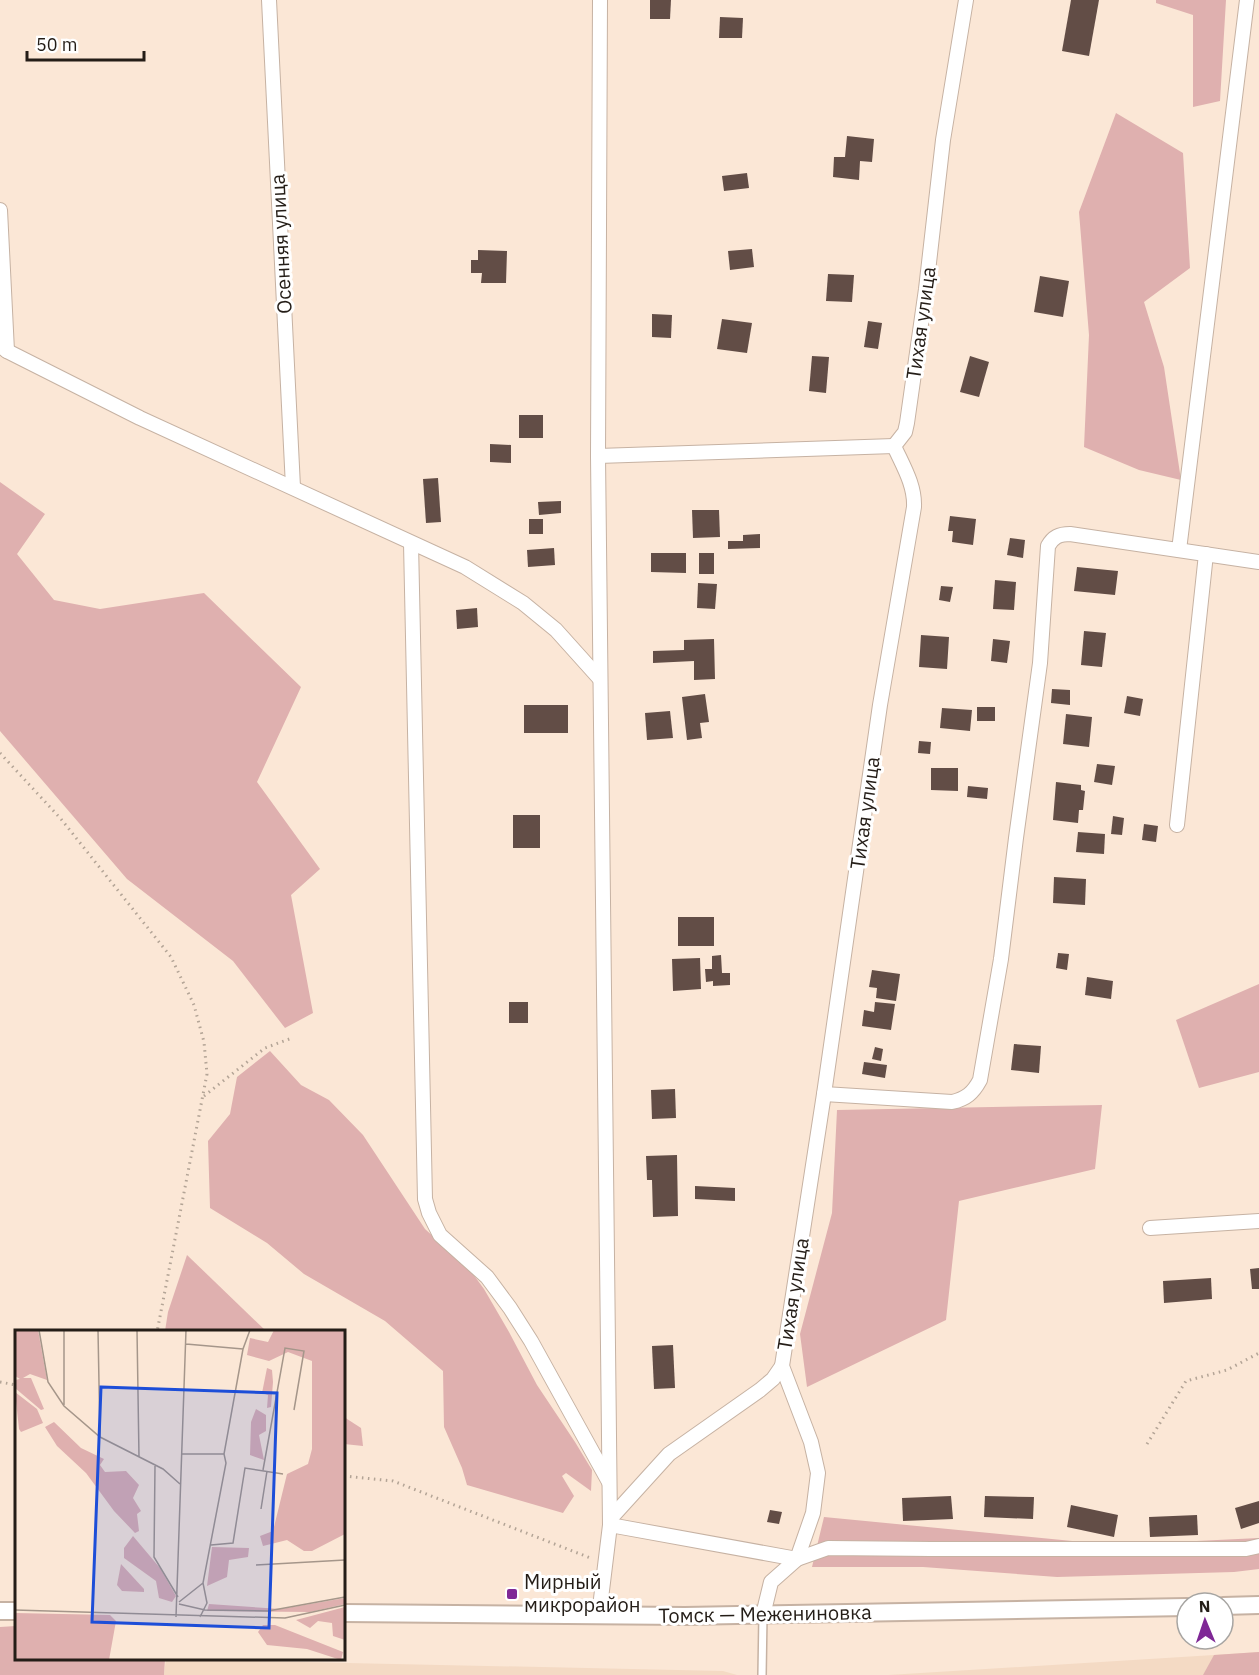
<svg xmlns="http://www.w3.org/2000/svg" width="1259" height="1675" font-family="'IBM Plex Sans',sans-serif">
<rect width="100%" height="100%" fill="#fbe7d6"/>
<g fill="#f4dac4">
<polygon points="1259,1652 1259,1675 888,1675 1214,1655"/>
<polygon points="166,1659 723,1671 737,1675 164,1675"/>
</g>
<g fill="#dfb0af">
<polygon points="1156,0 1226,0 1220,101 1193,107 1193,15 1156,3"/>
<polygon points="1116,113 1183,153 1190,268 1144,302 1164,367 1181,480 1139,470 1084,447 1089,335 1079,212"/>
<polygon points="0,482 45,514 17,554 54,600 100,609 204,593 301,687 257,782 320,869 291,895 313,1013 285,1028 233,961 127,879 0,731"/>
<polygon points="1259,984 1259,1072 1199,1088 1176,1020"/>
<polygon points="270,1051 301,1085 329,1100 363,1135 425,1229 470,1270 484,1289 509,1332 537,1385 575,1442 592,1470 591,1491 566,1473 562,1476 574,1496 563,1513 467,1485 462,1468 444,1427 443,1371 385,1321 304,1274 267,1243 210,1208 208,1141 230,1114 237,1077"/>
<polygon points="1102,1105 1095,1169 959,1201 946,1320 807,1387 800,1334 832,1213 837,1110"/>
<polygon points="187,1255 266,1331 165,1331 168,1312"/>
<polygon points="344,1417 361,1428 363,1446 344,1444"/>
<polygon points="824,1517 1113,1545 1259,1538 1259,1569 1234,1572 1057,1577 923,1567 812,1567"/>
<polygon points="16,1626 16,1658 165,1659 164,1675 0,1675 0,1627"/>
<polygon points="1259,1652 1259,1675 1203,1675 1214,1655"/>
</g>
<g fill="#624d46">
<polygon points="650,0 671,0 670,19 650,19"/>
<polygon points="1071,0 1099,0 1089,56 1062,51"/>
<polygon points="720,17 743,18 742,38 719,38"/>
<polygon points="847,136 874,139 872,162 860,161 859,180 833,177 834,157 845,157"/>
<polygon points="747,173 749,188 724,191 722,176"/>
<polygon points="752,249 754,267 730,270 728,251"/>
<polygon points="478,250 507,251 506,283 481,283 482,273 471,273 471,260 478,260"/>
<polygon points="828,274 854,275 852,302 826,301"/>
<polygon points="1040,276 1069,281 1063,317 1034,312"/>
<polygon points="652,314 672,315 671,338 652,337"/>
<polygon points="722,319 752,323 747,353 717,349"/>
<polygon points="868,321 882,323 878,349 864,347"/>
<polygon points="812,356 829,357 826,393 809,391"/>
<polygon points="970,356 989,362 979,397 960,392"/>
<rect x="519" y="415" width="24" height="23"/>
<polygon points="490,444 511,445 511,463 490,462"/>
<polygon points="438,478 441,522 426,523 423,479"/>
<polygon points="561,501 561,513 539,515 538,502"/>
<polygon points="692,510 719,510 720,537 693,538"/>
<polygon points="950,516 976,519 973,545 952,542 953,531 948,531"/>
<rect x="529" y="519" width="14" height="15"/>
<polygon points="760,534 760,548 728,549 728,541 743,541 743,535"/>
<polygon points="1010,538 1025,540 1023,558 1007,555"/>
<polygon points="554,548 555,565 528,567 527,550"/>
<polygon points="651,553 686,553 686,573 651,572"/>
<rect x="699" y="553" width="15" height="21"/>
<polygon points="1077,567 1118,571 1115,595 1074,591"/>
<polygon points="995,580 1016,582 1014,610 993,609"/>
<polygon points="698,583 717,584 715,609 697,608"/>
<polygon points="941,586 953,587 950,602 939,600"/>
<polygon points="477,608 478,627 457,629 456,610"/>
<polygon points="1084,631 1106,633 1102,667 1081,665"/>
<polygon points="921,635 949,637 947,669 919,667"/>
<polygon points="714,639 715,679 694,680 694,661 653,663 653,651 684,650 684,640"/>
<polygon points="993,639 1010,641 1007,663 991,661"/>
<polygon points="1052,689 1070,690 1070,705 1051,703"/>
<polygon points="705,694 709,722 700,723 702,738 687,740 682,697"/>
<polygon points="1127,696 1143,699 1140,716 1124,713"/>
<rect x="524" y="705" width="44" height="28"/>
<rect x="977" y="707" width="18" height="14"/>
<polygon points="942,708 972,710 970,731 940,728"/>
<polygon points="670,711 673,738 647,740 645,713"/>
<polygon points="1066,714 1092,717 1089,747 1063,744"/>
<polygon points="919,741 931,742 930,754 918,753"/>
<polygon points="1097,764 1115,766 1112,785 1094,782"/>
<polygon points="931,768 958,768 958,791 931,790"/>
<polygon points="1056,782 1081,785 1081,790 1085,791 1083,810 1079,810 1078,823 1053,820"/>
<polygon points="968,786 988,788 987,799 967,797"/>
<rect x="513" y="815" width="27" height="33"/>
<polygon points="1113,816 1124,818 1122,835 1111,834"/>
<polygon points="1144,824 1158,826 1156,842 1142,840"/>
<polygon points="1078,832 1105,834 1104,854 1076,852"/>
<polygon points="1054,877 1086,879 1085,905 1053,903"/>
<rect x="678" y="917" width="36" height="29"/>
<polygon points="1058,953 1069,954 1067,970 1056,968"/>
<polygon points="721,955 722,973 730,973 730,985 713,986 713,981 706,982 705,969 712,969 712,956"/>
<polygon points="700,958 701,989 673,991 672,959"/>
<polygon points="872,970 900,974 896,1001 876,998 877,988 869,987"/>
<polygon points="1087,977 1113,981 1111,999 1085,995"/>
<rect x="509" y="1002" width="19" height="21"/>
<polygon points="875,1002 895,1004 891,1030 862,1026 864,1010 874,1012"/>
<polygon points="1014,1044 1041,1046 1039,1073 1011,1070"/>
<polygon points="875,1047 883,1049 881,1061 872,1059"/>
<polygon points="864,1062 887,1065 885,1078 862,1074"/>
<polygon points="675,1089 676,1118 652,1119 651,1090"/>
<polygon points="677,1155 678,1216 653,1217 652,1180 647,1180 646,1156"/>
<polygon points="695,1186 735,1188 735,1201 695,1199"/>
<polygon points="1259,1268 1259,1289 1252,1289 1250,1269"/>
<polygon points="1211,1278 1212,1299 1164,1303 1163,1281"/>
<polygon points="673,1345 675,1388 654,1389 652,1346"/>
<polygon points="951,1496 953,1519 903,1521 902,1498"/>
<polygon points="985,1496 1034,1497 1033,1519 984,1517"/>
<polygon points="1259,1501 1259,1523 1241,1529 1235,1508"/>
<polygon points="1071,1505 1118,1515 1114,1537 1067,1527"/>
<polygon points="770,1510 782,1512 779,1524 767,1522"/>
<polygon points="1197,1515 1198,1535 1150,1537 1149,1517"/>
</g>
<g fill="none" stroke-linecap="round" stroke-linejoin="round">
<defs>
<polyline id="service" points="762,1675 763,1615"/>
<g id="minor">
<polyline points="269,0 293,487"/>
<polyline points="0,210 7,351"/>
<polyline points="0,346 7,351 140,418 465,567 523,603 556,630 600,679"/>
<polyline points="598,456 894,446"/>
<polyline points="411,543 425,1199 429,1213 440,1235 487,1277 510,1308 531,1341 609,1482"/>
<polyline points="1179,550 1247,0"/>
<polyline points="1177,825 1206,554"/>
<path d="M 824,1094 L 952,1102 C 966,1099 973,1093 980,1080 L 1001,959 L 1016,838 L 1040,663 L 1048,546 C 1053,537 1059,534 1070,534 L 1259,562"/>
<polyline points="1150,1228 1259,1221"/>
<polyline points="610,1519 669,1454 760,1390 773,1379 782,1366"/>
<polyline points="610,1525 797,1559 828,1548 931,1549 1246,1549 1259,1546"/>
<polyline points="599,1615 610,1525 598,456 600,0"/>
<path d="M 763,1615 L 771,1582 L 797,1559 L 813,1513 L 818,1473 L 811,1442 L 782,1366 L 824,1094 L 880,705 L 914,507 C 915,485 903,466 894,446 L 905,432 L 907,423 L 926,289 L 943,140 L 966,0"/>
</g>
<g id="tertiary">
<polyline points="1223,1606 1259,1605"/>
<polyline points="0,1611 16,1611"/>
<polyline points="344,1613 685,1616 1187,1607"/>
</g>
</defs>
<use href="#service" stroke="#c6b2a3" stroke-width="10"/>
<use href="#minor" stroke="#c6b2a3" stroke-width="16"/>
<use href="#tertiary" stroke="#c6b2a3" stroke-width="20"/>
<g stroke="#b3a496" stroke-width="3" stroke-dasharray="1.5 4.5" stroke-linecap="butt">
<polyline points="0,753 61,819 171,957 194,1005 204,1042 207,1074 157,1332"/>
<polyline points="204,1096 265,1048 292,1038"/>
<polyline points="0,1382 16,1385"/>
<polyline points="1147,1444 1186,1381 1227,1370 1259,1353"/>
<polyline points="344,1476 393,1481 593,1559"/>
</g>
<use href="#service" stroke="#fff" stroke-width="7"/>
<use href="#minor" stroke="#fff" stroke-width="14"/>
<use href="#tertiary" stroke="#fff" stroke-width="16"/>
</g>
<rect fill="#7f2896" stroke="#fff" stroke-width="2" x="506" y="1588" width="12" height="12" rx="3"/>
<g text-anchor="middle" stroke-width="6" stroke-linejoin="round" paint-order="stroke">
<g font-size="20" fill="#241d17" stroke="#fff">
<text transform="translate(281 244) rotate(-93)" y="7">Осенняя улица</text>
<text transform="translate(921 323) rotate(-82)" y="7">Тихая улица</text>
<text transform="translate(865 813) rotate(-82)" y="7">Тихая улица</text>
<text transform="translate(793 1294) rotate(-81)" y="7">Тихая улица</text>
<text transform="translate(765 1614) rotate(-1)" y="7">Томск — Межениновка</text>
</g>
<g font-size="20" fill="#241d17" stroke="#fff" text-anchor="start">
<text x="524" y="1589">Мирный<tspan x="524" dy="23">микрорайон</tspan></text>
</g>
</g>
<g transform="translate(15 1330)">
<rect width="330" height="330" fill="#fbe7d6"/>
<path d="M 0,0 L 23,0 L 32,50 L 15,44 L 8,48 L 16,48 L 29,79 L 26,80 L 0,58 L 0,50 L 5,49 L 0,46 ZM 259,0 L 330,0 L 330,204 L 297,221 L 289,221 L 272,210 L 248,216 L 245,206 L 258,201 L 272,144 L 293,134 L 297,119 L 297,31 L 273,22 L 254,31 L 232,25 L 235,8 L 253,12 ZM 252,38 L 257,40 L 258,52 L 256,77 L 252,78 L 253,65 L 247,63 ZM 0,62 L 22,79 L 28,93 L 6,102 L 4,99 ZM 241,79 L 251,85 L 251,101 L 244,105 L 249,130 L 235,125 L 236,92 ZM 39,92 L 66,118 L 89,129 L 85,135 L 90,142 L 111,141 L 124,155 L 118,168 L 126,181 L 122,184 L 124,201 L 120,203 L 99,181 L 71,143 L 42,116 L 30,97 ZM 118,206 L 145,238 L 161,266 L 157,272 L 144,268 L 141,251 L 109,228 L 109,218 ZM 197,217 L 234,218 L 233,227 L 214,230 L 212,247 L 192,256 ZM 106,234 L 129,259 L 129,262 L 107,261 L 102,255 ZM 330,268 L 330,274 L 295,282 L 192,281 L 194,274 L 266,279 ZM 330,277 L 330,310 L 318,306 L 317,293 L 303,291 L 295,298 L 281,290 ZM 0,283 L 95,285 L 101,291 L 94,330 L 0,330 ZM 248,295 L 260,295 L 328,322 L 326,330 L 292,319 L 252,315 L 243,302 Z" fill="#dfb0af"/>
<path fill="none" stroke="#a5968a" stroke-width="1.5" d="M 24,0 L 33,52 L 49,76 L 85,107 L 148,139 L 165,154M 49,0 L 49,75M 83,0 L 85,107M 122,0 L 124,127M 171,14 L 228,19M 167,124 L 209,124M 140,136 L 139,227 L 163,267M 248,140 L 270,18 L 289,21 L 279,80M 246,179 L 252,141M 196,215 L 218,213 L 230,138 L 268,144M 241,235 L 330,230M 164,272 L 188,253M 164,274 L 190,280 L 253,281 L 330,267M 0,280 L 270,288 L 330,275M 161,287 L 171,0M 185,287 L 192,273 L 188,253 L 211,133 L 209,124 L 228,19 L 235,0"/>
<path fill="#1d4ed8" fill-opacity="0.15" stroke="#1d4ed8" stroke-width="3" d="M 86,57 L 262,63 L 254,298 L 77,292 Z"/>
<rect width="330" height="330" fill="none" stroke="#241d17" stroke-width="3"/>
</g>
<g transform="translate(1205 1621) rotate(358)"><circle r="28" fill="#ffffff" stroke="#a7a5a2" stroke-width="1.5"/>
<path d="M0-4.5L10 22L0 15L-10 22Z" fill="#7f2896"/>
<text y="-9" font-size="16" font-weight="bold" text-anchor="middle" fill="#241d17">N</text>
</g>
<path d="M27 51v9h117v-9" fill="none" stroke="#241d17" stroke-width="3"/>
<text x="36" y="51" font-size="18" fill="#241d17" stroke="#ffffff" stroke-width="4.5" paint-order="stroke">50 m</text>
</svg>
